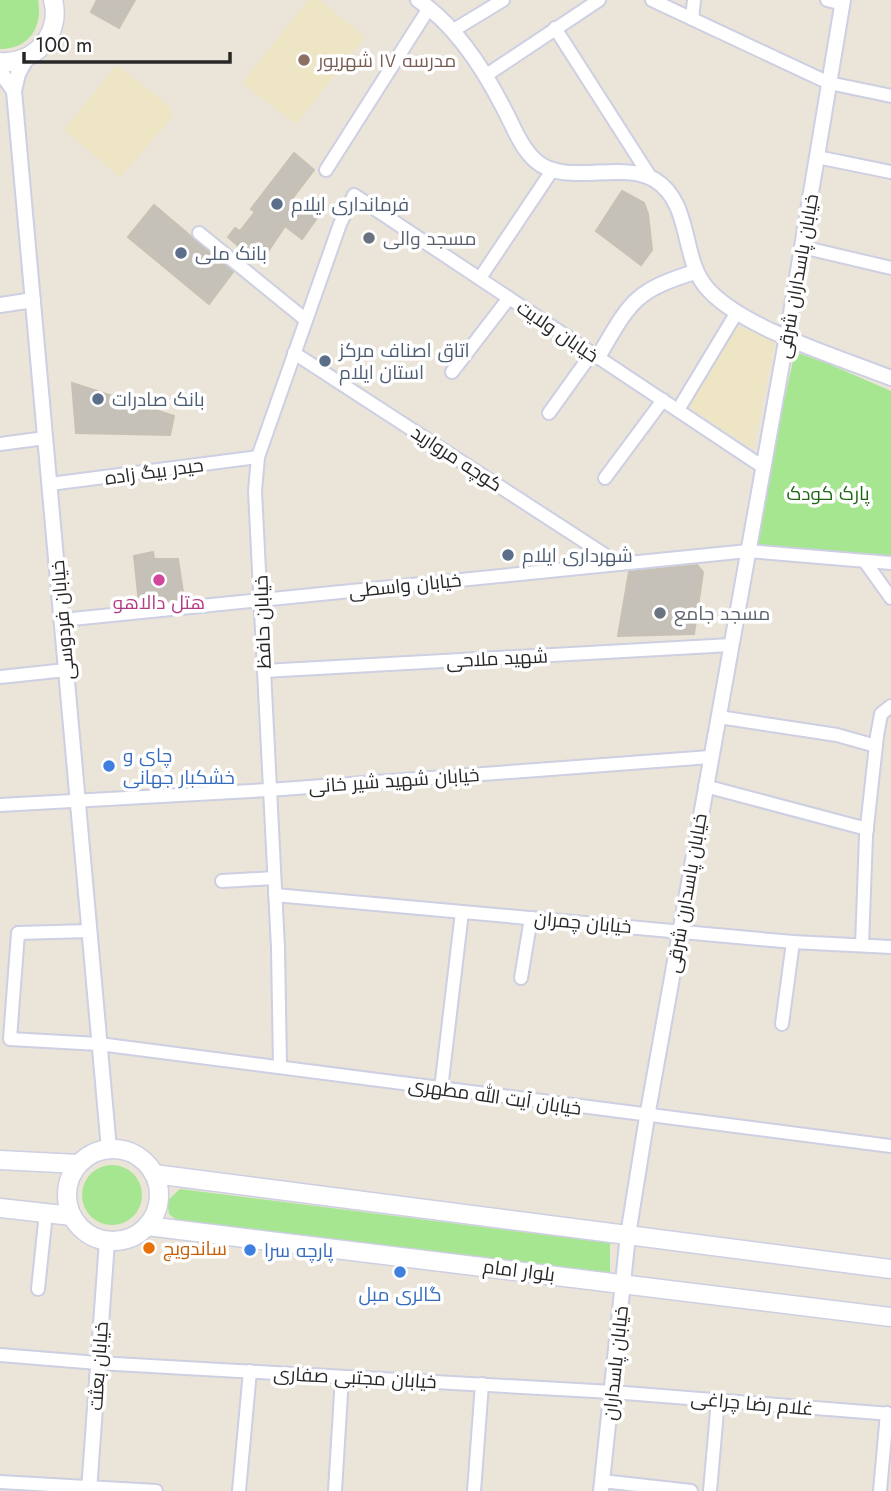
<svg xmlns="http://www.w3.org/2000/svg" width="891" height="1491" font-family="Jost,Cairo,sans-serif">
<rect width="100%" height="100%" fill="#ebe4d8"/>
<g fill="#eee5c5">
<polygon points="308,0 320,0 365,37 296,124 242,83"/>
<polygon points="117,65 169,106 172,118 120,177 64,130"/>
<polygon points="736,325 775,342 753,449 687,406"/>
</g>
<g fill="#a6e690">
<path d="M 0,0 L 38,0 C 43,27 29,49 0,49 Z"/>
<polygon points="795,352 824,362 891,391 891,560 751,549"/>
<circle cx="112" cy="1195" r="30"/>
<polygon points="180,1189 610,1243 610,1274 179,1222 169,1214 167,1201"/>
</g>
<g fill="#c6c1b8" stroke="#c6c1b2" stroke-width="2">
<polygon points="97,0 135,0 119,28 91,12"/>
<polygon points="294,153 314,170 292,199 317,218 302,239 285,226 265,256 253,247 248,254 228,237 235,228 240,231 255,212 251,209"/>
<polygon points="622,191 644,203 648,214 652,250 641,265 596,231"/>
<polygon points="154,205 233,272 209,304 128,237"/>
<polygon points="72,383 174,416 170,435 76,433"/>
<polygon points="153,552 154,559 178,559 184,599 139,603 134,556"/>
<polygon points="697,565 703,572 694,634 618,636 629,572"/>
</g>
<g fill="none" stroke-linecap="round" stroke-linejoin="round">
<defs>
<g id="minor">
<polyline points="652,0 829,83 891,96"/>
<polyline points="827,0 843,4"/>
<polyline points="692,19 694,0"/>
<polyline points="555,28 651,178"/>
<polyline points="452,31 503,0"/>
<polyline points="485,76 599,0"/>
<polyline points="817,157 891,172"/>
<polyline points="326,170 429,8"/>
<polyline points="199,233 306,320"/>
<polyline points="802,247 891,268"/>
<polyline points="480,278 553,169"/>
<polyline points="294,353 619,564"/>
<polyline points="452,372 509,298"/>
<polyline points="678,410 737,312"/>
<polyline points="549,413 592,353"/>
<polyline points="0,444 45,438"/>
<polyline points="605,478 663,400"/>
<polyline points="50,484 258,457"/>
<polyline points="866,563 891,598"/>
<polyline points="62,620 748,551 891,563"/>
<polyline points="264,671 731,645"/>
<polyline points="0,677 66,670"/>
<polyline points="719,717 837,735 876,746"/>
<polyline points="705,786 867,829"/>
<polyline points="0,805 269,790 710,757"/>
<polyline points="222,881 274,878"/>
<polyline points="275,895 793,942 891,947"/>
<polyline points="89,931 18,933 10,1039 99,1044 891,1146"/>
<polyline points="862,945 866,836 877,736 881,714 891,706"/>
<polyline points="521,978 531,918"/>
<polyline points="782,1024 793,942"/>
<polyline points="280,1067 278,948 255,491 258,457 340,224 354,195 763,467"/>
<polyline points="441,1089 462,912"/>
<polyline points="38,1289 46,1213"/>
<polyline points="0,1355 98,1363 612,1392 891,1414"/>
<polyline points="602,1481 691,1491"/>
<polyline points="0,1482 156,1491"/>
<polyline points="239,1491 250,1371"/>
<polyline points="335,1491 342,1377"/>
<polyline points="474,1491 482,1384"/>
<polyline points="710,1491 718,1400"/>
<polyline points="880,1491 887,1413"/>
</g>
<g id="tertiary">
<path d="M 418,0 C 455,25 483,68 503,107 C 513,125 520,147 536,161 C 565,187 622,160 655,180 C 692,203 681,257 706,287 C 740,328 841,358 891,378"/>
<polyline points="26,59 18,74 14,91 109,1149"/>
<polyline points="0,71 14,91"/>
<polyline points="0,305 33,300"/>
<path d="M 598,357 C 630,303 633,291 695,272"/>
<polyline points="89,1491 107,1241"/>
<polyline points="601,1491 628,1235 647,1117 790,319 843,0"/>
</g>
<g id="secondary">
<path d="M 0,62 C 34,65 62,34 53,0"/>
<circle cx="113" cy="1195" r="46"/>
<polyline points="0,1160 78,1164"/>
<polyline points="154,1174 891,1269"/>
<polyline points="0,1208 72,1216"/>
<polyline points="147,1226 891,1317"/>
</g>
</defs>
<use href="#minor" stroke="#cdcfe2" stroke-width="16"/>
<use href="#tertiary" stroke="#cdcfe2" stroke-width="18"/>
<use href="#secondary" stroke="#cdcfe2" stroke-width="21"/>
<use href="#minor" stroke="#fff" stroke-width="12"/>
<use href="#tertiary" stroke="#fff" stroke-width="14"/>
<use href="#secondary" stroke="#fff" stroke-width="18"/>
</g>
<circle fill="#8d6e63" stroke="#fff" stroke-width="2.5" cx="304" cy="60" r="7"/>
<g fill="#5c6f8a" stroke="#fff" stroke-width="2.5">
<circle cx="277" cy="204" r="7"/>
<circle cx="181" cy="253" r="7"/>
<circle cx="325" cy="361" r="7"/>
<circle cx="98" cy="399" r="7"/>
<circle cx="508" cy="555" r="7"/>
</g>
<g fill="#6b7280" stroke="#fff" stroke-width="2.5">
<circle cx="369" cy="238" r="7"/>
<circle cx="660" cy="613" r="7"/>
</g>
<circle fill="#d1479c" stroke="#fff" stroke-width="2.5" cx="159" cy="580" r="7"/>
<g fill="#3f7fe0" stroke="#fff" stroke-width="2.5">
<circle cx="109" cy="766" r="7"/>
<circle cx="250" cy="1250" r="7"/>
<circle cx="400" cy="1272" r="7"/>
</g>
<circle fill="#e8710a" stroke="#fff" stroke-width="2.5" cx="149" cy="1248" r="7"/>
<g text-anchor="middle" stroke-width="7" stroke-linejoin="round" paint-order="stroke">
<g font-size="19" fill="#785e54" stroke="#fff" text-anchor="start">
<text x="318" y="67">مدرسه ۱۷ شهریور</text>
</g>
<g font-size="19" fill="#4e5e75" stroke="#fff" text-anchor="start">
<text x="291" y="211">فرمانداری ایلام</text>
<text x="195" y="260">بانک ملی</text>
<text x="339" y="357">اتاق اصناف مرکز<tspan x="339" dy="22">استان ایلام</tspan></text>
<text x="112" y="406">بانک صادرات</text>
<text x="522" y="562">شهرداری ایلام</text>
</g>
<g font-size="19" fill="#5b616d" stroke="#fff" text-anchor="start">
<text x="383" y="245">مسجد والی</text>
<text x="674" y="620">مسجد جامع</text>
</g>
<g font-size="19" fill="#272727" stroke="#fff">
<text transform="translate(797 276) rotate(-80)" y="7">خیابان پاسداران شرقی</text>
<text transform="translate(558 331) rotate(34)" y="7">خیابان ولایت</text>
<text transform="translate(457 458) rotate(33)" y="7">کوچه مروارید</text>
<text transform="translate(154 471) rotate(-8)" y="7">حیدر بیگ زاده</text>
<text transform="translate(405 585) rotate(-6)" y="7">خیابان واسطی</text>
<text transform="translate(62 620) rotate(-95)" y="7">خیابان فردوسی</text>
<text transform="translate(262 622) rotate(-92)" y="7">خیابان حافظ</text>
<text transform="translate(497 658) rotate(-3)" y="7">شهید ملاحی</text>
<text transform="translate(394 780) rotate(-4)" y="7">خیابان شهید شیر خانی</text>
<text transform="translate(686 893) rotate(-80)" y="7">خیابان پاسدارن شرقی</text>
<text transform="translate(583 922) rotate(5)" y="7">خیابان چمران</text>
<text transform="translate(495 1096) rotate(8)" y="7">خیابان آیت الله مطهری</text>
<text transform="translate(519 1270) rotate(7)" y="7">بلوار امام</text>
<text transform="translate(615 1363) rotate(-84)" y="7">خیابان پاسداران</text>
<text transform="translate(98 1366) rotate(-86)" y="7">خیابان بعثت</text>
<text transform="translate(355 1377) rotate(3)" y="7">خیابان مجتبی صفاری</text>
<text transform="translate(752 1403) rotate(5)" y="7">غلام رضا چراغی</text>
</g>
<g font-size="19" fill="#1f6715" stroke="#fff">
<text x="828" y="500">پارک کودک</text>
</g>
<g font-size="19" fill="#b23c85" stroke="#fff">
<text x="159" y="609">هتل دالاهو</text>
</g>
<g font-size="19" fill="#366cbe" stroke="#fff" text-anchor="start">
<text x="123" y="762">چای و<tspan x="123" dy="22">خشکبار جهانی</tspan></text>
<text x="264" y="1257">پارچه سرا</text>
<text x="400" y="1301" text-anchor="middle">گالری مبل</text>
</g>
<g font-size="19" fill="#c56008" stroke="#fff" text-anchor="start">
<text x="163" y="1255">ساندویچ</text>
</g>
</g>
<path d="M24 52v10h206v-10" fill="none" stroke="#272727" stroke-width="3.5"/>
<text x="35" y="52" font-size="21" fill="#272727" stroke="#ffffff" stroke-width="5" paint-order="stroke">100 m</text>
</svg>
